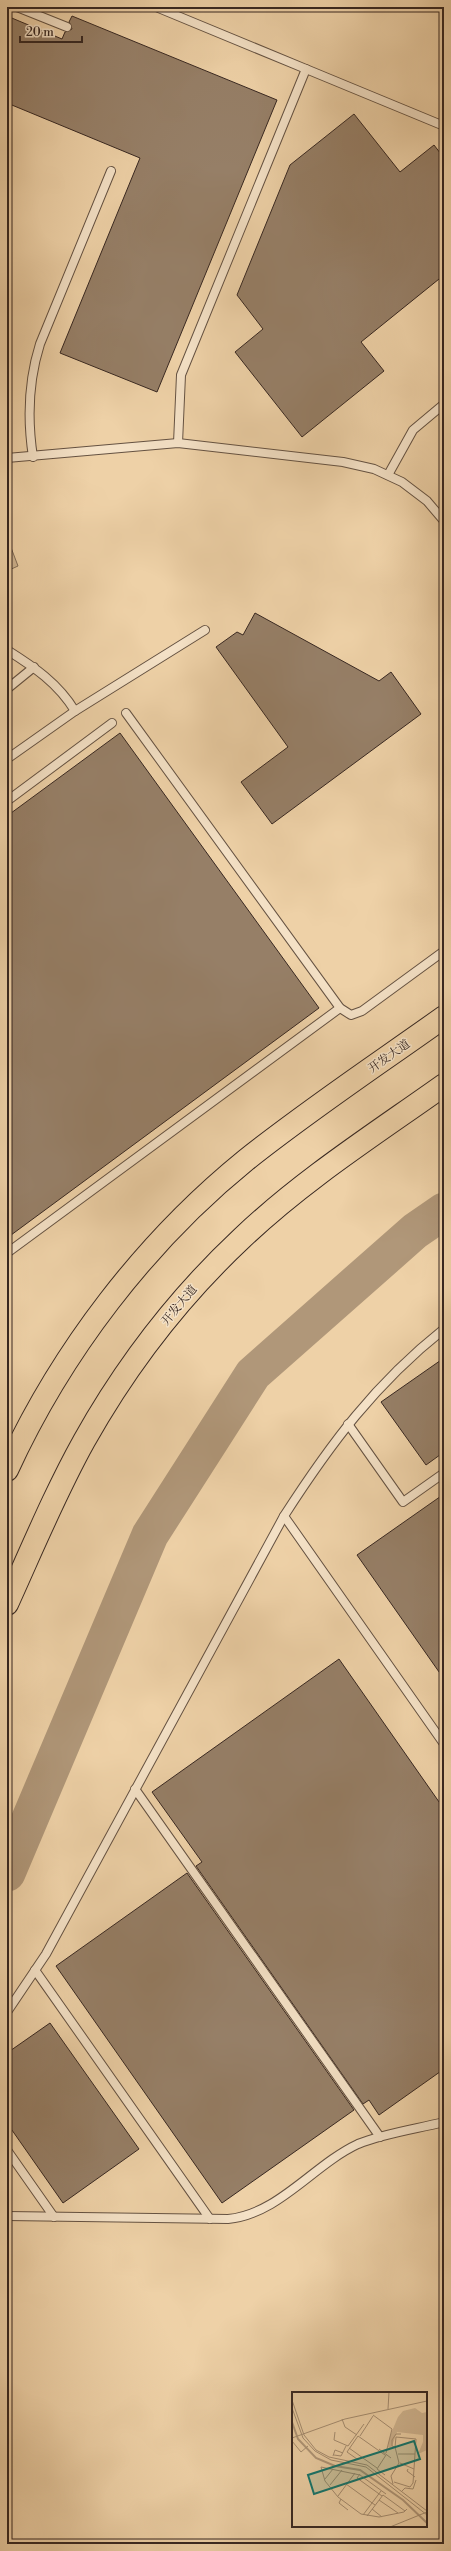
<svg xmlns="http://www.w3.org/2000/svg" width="451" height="2551" font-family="'Libre Bodoni','Noto Serif SC',serif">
<rect width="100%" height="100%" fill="#eed1a7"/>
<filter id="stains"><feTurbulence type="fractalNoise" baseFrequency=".005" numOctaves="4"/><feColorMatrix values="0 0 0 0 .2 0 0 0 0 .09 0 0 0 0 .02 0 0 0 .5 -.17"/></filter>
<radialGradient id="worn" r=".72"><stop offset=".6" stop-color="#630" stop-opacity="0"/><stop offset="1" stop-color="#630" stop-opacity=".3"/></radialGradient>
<polygon fill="#cfb490" stroke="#836e58" points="7,537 18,566 7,571"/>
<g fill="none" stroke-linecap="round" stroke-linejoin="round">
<polyline stroke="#b09779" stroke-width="37" points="7,1873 150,1535 253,1374 415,1231 444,1211"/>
</g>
<g fill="#967f67" stroke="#372721">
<polygon points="7,16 62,39 65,32 72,29 69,22 72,16 277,100 157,392 60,353 140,158 7,103"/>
<polygon points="354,114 400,172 434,145 444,158 444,275 361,342 384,371 302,437 235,352 263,329 237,295 290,165"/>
<polygon points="255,613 379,681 391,672 421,714 272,824 241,782 288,747 216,647 237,632 243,635"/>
<polygon points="120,733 319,1008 7,1238 7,816"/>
<polygon points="444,1358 444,1452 426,1465 381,1402"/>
<polygon points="444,1494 444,1679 357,1555"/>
<polygon points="339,1659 444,1809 444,2069 379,2115 369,2100 363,2104 196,1866 202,1862 152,1792"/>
<polygon points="187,1873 354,2110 222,2203 56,1966"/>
<polygon points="50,2023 139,2149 63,2203 7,2123 7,2053"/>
</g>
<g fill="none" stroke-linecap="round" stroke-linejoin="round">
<defs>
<g id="lane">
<polyline points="17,7 67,27"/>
<polyline points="156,7 306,69 181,375 178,443"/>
<polyline points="306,69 444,126"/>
<path d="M 33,457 C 27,418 28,382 40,344 L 111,171"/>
<polyline points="7,458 178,443 343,462 374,469 402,482 427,501 444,521"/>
<polyline points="388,475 413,430 444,404"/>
<path d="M 7,650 C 34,667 58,683 75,711"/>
<polyline points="7,689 34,667"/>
<polyline points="126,713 340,1008 351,1015 362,1011 444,951"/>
<polyline points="7,759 75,711 205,630"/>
<polyline points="7,801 112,723"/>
<polyline points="7,1253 340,1008"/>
<polyline points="348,1424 403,1502 444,1473"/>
<polyline points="284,1516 444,1744"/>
<polyline points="135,1789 380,2137"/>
<polyline points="35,1970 210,2219"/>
<path d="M 7,2012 L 46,1954 L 284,1516 C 331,1443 375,1384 444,1329"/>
<polyline points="7,2150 54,2217"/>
<path d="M 7,2216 L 228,2219 C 279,2214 313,2165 358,2144 C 385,2133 416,2129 444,2122"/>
</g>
<g id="primary">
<path d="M 7,1470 C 61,1352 145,1242 246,1160 C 310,1109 378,1064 444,1017"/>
<path d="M 7,1604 C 32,1549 55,1493 84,1441 C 126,1366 179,1297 242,1238 C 303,1180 375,1134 444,1085"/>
</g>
</defs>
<use href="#lane" stroke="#655242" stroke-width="10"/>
<use href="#primary" stroke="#372721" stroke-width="24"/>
<use href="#lane" stroke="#f4e1c6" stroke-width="8"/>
<use href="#primary" stroke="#eed1a7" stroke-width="22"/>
</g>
<g text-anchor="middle" stroke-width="3" stroke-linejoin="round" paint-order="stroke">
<g font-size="12" fill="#372721" stroke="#f4e1c6">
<text transform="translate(389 1056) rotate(-35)" y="4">开发大道</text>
<text transform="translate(179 1305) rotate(-50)" y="4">开发大道</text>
</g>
</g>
<g transform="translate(292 2392)">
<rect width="135" height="135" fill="#eed1a7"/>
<path d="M 123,16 L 130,21 L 135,20 L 135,58 L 126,62 L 131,50 L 131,43 L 105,40 L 99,57 L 96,55 L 98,44 L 106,25 L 111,19 Z" fill="#cfb490"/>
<path fill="none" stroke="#b09779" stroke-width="2" d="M 0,30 L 6,47 L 24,66 L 43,74 L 68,78 L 111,108 L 135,131"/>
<path fill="none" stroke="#a58d71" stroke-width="1" d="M 0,8 L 12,43 L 24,58 L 37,65 L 75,73 L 135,119M 0,16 L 11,46 L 23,59 L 39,68 L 74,75 L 135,123M 96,17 L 97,0M 81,23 L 100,37 L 94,61M 50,27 L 53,35 L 65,43M 43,40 L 42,48 L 56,54 L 72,32M 68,44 L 81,24M 0,46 L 53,27 L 135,9M 0,49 L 9,60 L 16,54M 103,55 L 100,54 L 100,48 L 104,42 L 109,42M 57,56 L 85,76M 87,57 L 99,66M 42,63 L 49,64 L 54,54M 41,64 L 43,58 L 51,61M 65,67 L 55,60 L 66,44 L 93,63M 116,77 L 115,79 L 123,85M 122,77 L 123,62M 68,82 L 65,86 L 90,104M 93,83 L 85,77 L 94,63M 33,87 L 41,77M 102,90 L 118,95 L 121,91 L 122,77 L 108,71M 54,92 L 83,113M 101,92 L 99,84 L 107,71 L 103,55 L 104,45 L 124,47 L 123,62 L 106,62M 38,93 L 50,78M 110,99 L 113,96 L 121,97 L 124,88M 94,102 L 68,83 L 29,75 L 33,89 L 46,105 L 69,122 L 87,125 L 112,120 L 115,117M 46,104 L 63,81M 49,107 L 47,111 L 56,118M 87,108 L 106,121M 80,117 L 90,125M 71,123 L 89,99M 75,124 L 91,103 L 113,119M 98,135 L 135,120"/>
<path fill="#0f766e" fill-opacity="0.15" stroke="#0f766e" stroke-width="2" d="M 122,49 L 128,67 L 22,102 L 16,83 Z"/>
<rect width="135" height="135" fill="none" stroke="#372721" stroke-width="2"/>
</g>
<rect width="451" height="2551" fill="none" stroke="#eed1a7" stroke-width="24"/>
<rect x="8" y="8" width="435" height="2535" fill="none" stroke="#372721" stroke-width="2"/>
<rect x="12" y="12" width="427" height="2527" fill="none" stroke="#372721"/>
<path d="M20 36v6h62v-6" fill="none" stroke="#372721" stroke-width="2"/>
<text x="26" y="36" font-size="12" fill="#372721" stroke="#f4e1c6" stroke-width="3" paint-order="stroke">20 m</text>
<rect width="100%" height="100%" filter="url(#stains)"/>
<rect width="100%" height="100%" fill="url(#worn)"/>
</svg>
